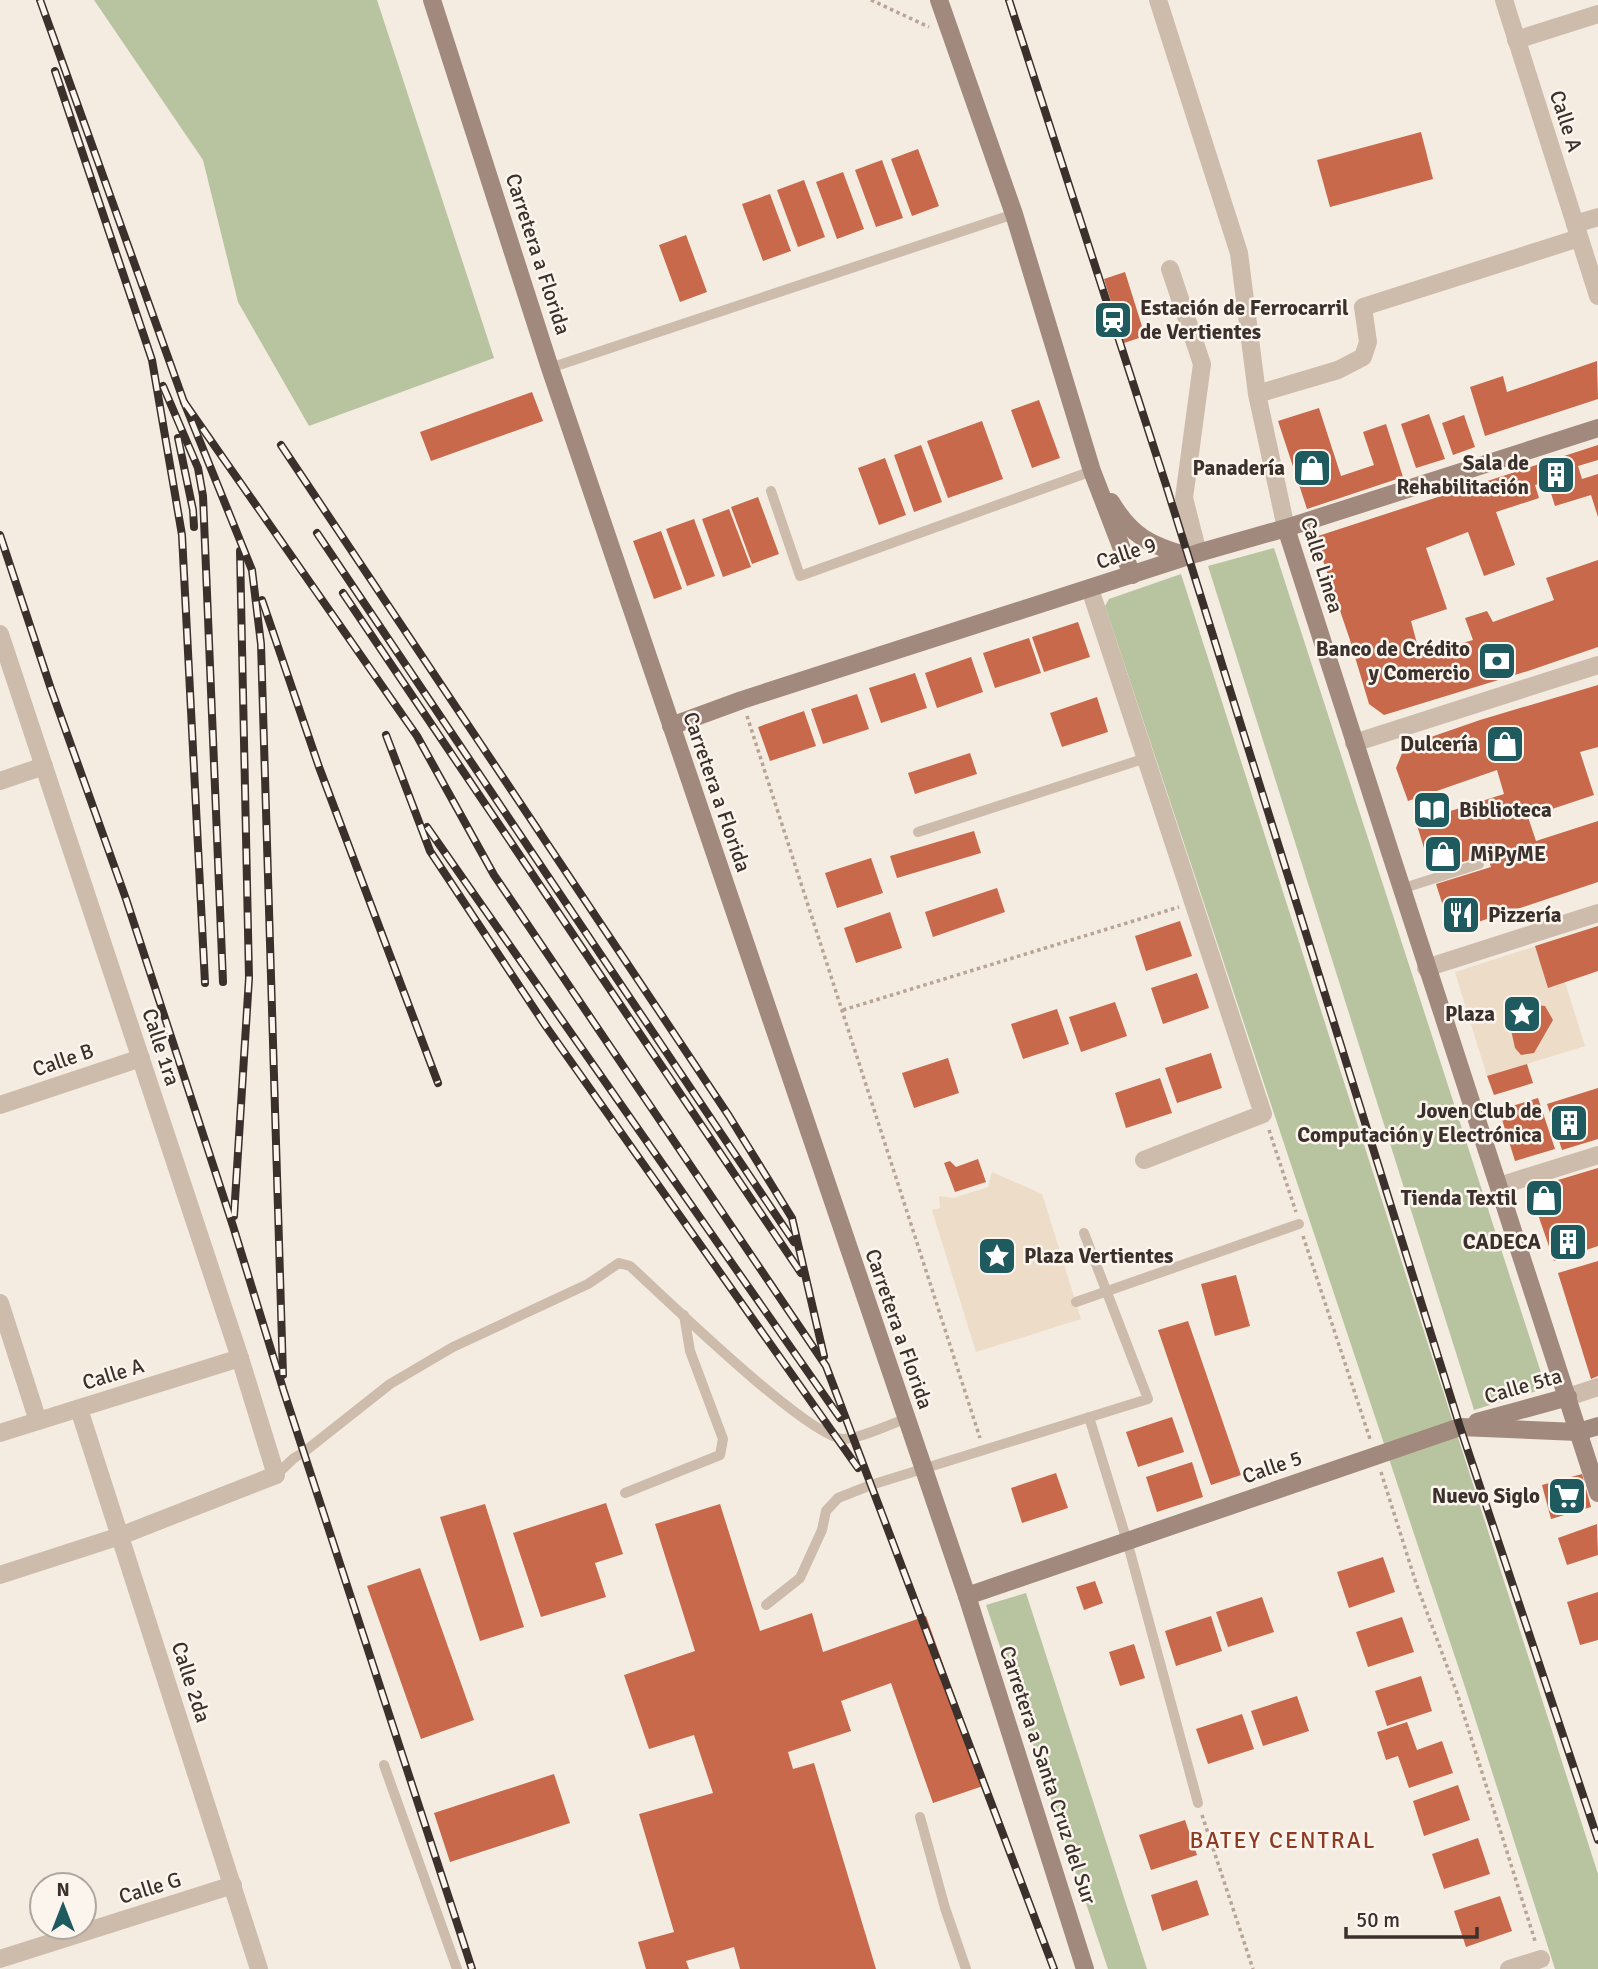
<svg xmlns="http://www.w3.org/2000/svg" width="1598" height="1969" font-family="Signika,sans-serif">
<rect width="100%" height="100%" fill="#f4ebe1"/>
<g fill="#b8c4a0">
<polygon points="94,0 377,0 494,358 309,426 238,302 203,160"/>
<polygon points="1274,548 1546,1388 1474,1410 1208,566"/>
<polygon points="1181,574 1598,1874 1598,1969 1555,1969 1465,1687 1105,606 1109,599"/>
<polygon points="1026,1593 1147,1969 1108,1969 986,1605"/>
</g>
<g fill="#ecdcc8">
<polygon points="1552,941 1585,1046 1487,1076 1455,972"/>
<polygon points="992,1172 1042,1194 1081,1319 976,1352 932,1210 940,1208 939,1196 954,1198 988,1187"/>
</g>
<g fill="#c8694b">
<polygon points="1421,132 1433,179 1330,207 1317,160"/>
<polygon points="918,149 939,206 912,216 891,159"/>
<polygon points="882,160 903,218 876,227 855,170"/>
<polygon points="843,172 864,229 837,239 816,182"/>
<polygon points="804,180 825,237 798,247 777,190"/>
<polygon points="770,194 791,251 763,261 742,204"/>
<polygon points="686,235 707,292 680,302 659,245"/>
<polygon points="1125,272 1145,336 1124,343 1104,279"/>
<polygon points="1597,361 1598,399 1485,436 1470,387 1503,376 1507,392"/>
<polygon points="532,392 543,421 431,461 420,432"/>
<polygon points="1039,400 1060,458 1032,468 1011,410"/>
<polygon points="1319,408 1341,476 1374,465 1363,432 1386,424 1403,477 1307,509 1278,421"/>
<polygon points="1429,414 1445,459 1416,468 1401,424"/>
<polygon points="1464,415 1475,447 1453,455 1442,423"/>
<polygon points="982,421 1003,479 948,498 927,441"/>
<polygon points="921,445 942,502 914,512 894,455"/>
<polygon points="1598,445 1598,460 1578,466 1582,479 1598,474 1598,517 1591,495 1555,506 1549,487 1563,483 1561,477 1535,485 1539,498 1496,512 1515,565 1484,576 1468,532 1426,548 1447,609 1411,621 1420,655 1473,640 1465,618 1487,611 1493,622 1554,600 1546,578 1598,560 1598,647 1528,671 1384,715 1369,704 1350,640 1315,537"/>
<polygon points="885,458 906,515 879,525 858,468"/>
<polygon points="758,497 779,554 752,564 731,507"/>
<polygon points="729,509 751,567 723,577 702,519"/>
<polygon points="694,519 715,576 687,586 666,529"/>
<polygon points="661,531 682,589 654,599 633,541"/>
<polygon points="1078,622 1090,657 1044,672 1032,637"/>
<polygon points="1029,638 1041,673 995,688 983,653"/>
<polygon points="971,657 983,692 937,708 925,673"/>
<polygon points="915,673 927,708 881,723 869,688"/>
<polygon points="1598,685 1598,747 1580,752 1594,795 1528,817 1536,841 1598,821 1598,882 1451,931 1436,884 1491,867 1487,855 1431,871 1416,822 1504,794 1497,770 1408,801 1396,768 1405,746 1480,720"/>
<polygon points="857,694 869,729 823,744 811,709"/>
<polygon points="1097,697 1108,732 1062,747 1050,713"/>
<polygon points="804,711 816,746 770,761 758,727"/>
<polygon points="970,753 977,774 915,794 908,773"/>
<polygon points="974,831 981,853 897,878 890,856"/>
<polygon points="871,858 883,893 837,908 825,873"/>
<polygon points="997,888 1005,912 933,937 925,912"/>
<polygon points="890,912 902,948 856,963 844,928"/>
<polygon points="1180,921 1192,956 1146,971 1135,936"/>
<polygon points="1598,926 1598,971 1548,988 1535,946"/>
<polygon points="1197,973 1209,1008 1163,1024 1151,988"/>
<polygon points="1115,1002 1127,1036 1081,1052 1069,1017"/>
<polygon points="1536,1005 1545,1006 1553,1020 1534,1053 1521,1055 1515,1048 1511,1030 1519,1013"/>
<polygon points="1057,1009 1069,1044 1023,1059 1011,1024"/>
<polygon points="1211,1053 1222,1088 1177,1103 1165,1068"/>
<polygon points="948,1058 959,1093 914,1108 902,1073"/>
<polygon points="1527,1064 1533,1083 1494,1095 1487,1076"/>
<polygon points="1160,1078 1172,1113 1126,1128 1115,1093"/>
<polygon points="1598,1088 1598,1139 1562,1150 1547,1104"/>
<polygon points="1538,1098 1555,1149 1515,1161 1499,1110"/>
<polygon points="978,1159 986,1182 955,1192 944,1163 950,1161 956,1167"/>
<polygon points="1598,1168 1598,1246 1554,1261 1534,1203 1538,1186"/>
<polygon points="1598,1261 1598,1376 1591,1379 1558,1273"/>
<polygon points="1236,1275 1250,1326 1215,1336 1201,1284"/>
<polygon points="1188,1321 1241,1475 1211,1485 1158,1330"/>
<polygon points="1172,1417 1184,1452 1138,1467 1126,1432"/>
<polygon points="1192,1462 1203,1497 1157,1512 1146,1477"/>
<polygon points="1056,1473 1068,1508 1022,1523 1011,1488"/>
<polygon points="1582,1474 1591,1507 1551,1519 1542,1485"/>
<polygon points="606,1503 623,1554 595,1563 606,1597 541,1617 513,1533"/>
<polygon points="485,1504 524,1627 480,1641 440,1517"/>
<polygon points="720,1504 760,1631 812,1613 823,1652 926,1616 986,1785 933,1803 891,1683 841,1701 851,1731 788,1752 793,1769 814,1763 876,1969 740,1969 734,1947 686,1961 689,1969 646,1969 638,1942 674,1932 639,1814 713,1793 694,1735 649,1749 624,1675 695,1651 655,1524"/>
<polygon points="1597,1524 1598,1555 1567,1565 1558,1538"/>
<polygon points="1383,1557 1395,1592 1349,1608 1337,1572"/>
<polygon points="420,1568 474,1720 421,1739 367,1586"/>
<polygon points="1095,1581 1103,1603 1084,1610 1076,1587"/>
<polygon points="1598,1592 1598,1640 1580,1645 1567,1602"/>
<polygon points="1262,1597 1274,1632 1228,1647 1216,1612"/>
<polygon points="1211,1616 1222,1651 1176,1666 1165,1631"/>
<polygon points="1402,1617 1414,1652 1368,1667 1356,1632"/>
<polygon points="1134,1644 1145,1678 1120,1686 1109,1652"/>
<polygon points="1421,1676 1432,1711 1387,1726 1375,1691"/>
<polygon points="1297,1696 1309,1731 1263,1746 1251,1711"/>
<polygon points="1242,1714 1254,1749 1208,1764 1196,1729"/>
<polygon points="1407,1722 1417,1750 1442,1741 1453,1773 1409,1788 1398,1756 1386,1760 1377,1732"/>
<polygon points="554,1774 570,1823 450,1862 434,1813"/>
<polygon points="1458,1785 1470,1820 1424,1836 1413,1801"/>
<polygon points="1185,1820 1197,1855 1151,1870 1139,1835"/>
<polygon points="1478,1838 1490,1874 1444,1889 1432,1854"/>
<polygon points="1197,1880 1209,1915 1162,1931 1151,1895"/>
<polygon points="1500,1896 1512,1931 1466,1947 1454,1911"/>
</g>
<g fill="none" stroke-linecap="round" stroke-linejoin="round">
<g stroke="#b9a596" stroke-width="3.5" stroke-dasharray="3.5 3.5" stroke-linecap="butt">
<polyline points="871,0 929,27"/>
<polyline points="747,716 980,1438"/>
<polyline points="843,1010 1179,907"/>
<polyline points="1269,1130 1296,1212"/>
<polyline points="1303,1236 1371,1442"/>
<polyline points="1381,1472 1416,1583 1457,1693 1536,1944"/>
<polyline points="1202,1815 1253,1969"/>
</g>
<g stroke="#cdbbac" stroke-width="10">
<polyline points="550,368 1014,214"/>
<polyline points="771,491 800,576 1092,471"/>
<polyline points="918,832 1146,758"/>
<polyline points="1401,889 1479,864"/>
<polyline points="1076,1302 1299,1224"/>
<polyline points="1089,1417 1127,1541 1198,1803"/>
<path d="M 276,1475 L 294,1458 L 304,1452 L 390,1384 L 453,1347 L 588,1284 L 619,1263 L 630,1266 C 663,1296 809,1439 844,1439 C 862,1438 888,1425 905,1419"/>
<polyline points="625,1493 720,1455 723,1439 690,1351 684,1315"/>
<polyline points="766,1605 800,1578 822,1530 826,1511 838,1498 871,1485 1148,1399 1084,1233"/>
<polyline points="384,1765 457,1969"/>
<polyline points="920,1817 945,1908 966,1969"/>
</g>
<g stroke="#cdbbac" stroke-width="18">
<polyline points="1158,0 1239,253 1257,394 1286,528"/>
<polyline points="1504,0 1598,296"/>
<polyline points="1516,40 1598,14"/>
<polyline points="1575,224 1598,217"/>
<polyline points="1170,269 1202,364 1184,498 1198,553"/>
<polyline points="1257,394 1338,370 1363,357 1368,342 1363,307 1579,238"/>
<polyline points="1090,589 1263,1114 1144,1160"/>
<polyline points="0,634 240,1358 276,1475 120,1536 0,1575"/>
<polyline points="1354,743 1598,665"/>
<polyline points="0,781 44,766"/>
<polyline points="1426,968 1598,913"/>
<polyline points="0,1105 141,1058"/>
<polyline points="1499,1186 1598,1155"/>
<polyline points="0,1303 38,1421"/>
<polyline points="1568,1397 1598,1387"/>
<polyline points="79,1409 259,1969"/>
<polyline points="0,1433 240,1358"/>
<polyline points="0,1959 233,1885"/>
<polyline points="1509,1969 1541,1959"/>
</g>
<g stroke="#a18a7d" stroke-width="18">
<polyline points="432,0 550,368 967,1596 1085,1969"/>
<polyline points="939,0 1014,214 1092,471 1132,575"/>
<path d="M 1111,502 C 1131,536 1151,546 1188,556"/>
<path d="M 1286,528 C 1389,850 1493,1171 1598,1493"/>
<polyline points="671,726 742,700 1198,553 1286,528 1598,428"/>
<polyline points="1477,1422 1568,1397"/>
<polyline points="967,1596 1460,1427 1578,1432 1598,1426"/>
</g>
<defs>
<g id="rail">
<polyline points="40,0 184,402 252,570 261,644 283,1375"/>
<polyline points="1009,0 1166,485 1460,1427 1598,1840"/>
<polyline points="55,71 152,360 182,535 205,983"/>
<polyline points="163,386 198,468 203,496 223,982"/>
<polyline points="184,402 417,736 494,875 826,1366 1054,1969"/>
<polyline points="178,438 193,510 194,527"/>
<polyline points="281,445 729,1116 792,1218 824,1356"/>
<polyline points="317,533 794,1242"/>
<polyline points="0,535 51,689 126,899 233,1226 284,1392 472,1969"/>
<polyline points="343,593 801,1273"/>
<polyline points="262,600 319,767 438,1083"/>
<polyline points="386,735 430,851 545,1025 858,1468"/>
<polyline points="427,827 840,1418"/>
<polyline points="234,1216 249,978 240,551"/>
</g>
</defs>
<use href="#rail" stroke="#3b302b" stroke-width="8"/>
<use href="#rail" stroke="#fbf5ee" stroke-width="5" stroke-dasharray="16" stroke-linecap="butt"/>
</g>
<defs>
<symbol id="station-square" viewBox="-11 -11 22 22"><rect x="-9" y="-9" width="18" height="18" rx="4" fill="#1f5a5e" stroke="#fbf5ee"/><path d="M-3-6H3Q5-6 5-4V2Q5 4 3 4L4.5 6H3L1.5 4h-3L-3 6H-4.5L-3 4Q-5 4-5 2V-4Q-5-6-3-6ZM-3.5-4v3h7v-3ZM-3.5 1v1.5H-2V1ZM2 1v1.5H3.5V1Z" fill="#fff"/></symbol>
<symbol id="shop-square" viewBox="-11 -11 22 22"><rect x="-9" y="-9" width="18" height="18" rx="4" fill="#1f5a5e" stroke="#fbf5ee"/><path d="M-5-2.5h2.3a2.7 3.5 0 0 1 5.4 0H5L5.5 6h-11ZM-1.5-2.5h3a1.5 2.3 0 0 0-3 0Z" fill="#fff"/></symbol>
<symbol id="building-square" viewBox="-11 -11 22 22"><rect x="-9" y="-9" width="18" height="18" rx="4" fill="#1f5a5e" stroke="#fbf5ee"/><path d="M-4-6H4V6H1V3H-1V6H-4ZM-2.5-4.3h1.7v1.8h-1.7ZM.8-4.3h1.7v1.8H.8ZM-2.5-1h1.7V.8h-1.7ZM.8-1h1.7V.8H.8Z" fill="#fff"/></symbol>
<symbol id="bank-square" viewBox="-11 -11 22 22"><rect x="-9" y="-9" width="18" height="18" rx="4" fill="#1f5a5e" stroke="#fbf5ee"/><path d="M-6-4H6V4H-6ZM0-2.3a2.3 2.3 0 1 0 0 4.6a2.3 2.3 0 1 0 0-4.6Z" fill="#fff"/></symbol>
<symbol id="library-square" viewBox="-11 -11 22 22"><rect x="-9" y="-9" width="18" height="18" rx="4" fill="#1f5a5e" stroke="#fbf5ee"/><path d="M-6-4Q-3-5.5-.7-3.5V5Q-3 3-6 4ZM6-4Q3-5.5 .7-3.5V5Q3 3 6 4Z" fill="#fff"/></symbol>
<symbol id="restaurant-square" viewBox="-11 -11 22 22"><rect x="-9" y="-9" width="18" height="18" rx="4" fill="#1f5a5e" stroke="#fbf5ee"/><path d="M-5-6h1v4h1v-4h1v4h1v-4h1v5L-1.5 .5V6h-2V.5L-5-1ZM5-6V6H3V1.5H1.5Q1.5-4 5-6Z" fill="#fff"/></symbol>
<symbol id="sight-square" viewBox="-11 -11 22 22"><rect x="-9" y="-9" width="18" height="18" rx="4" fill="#1f5a5e" stroke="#fbf5ee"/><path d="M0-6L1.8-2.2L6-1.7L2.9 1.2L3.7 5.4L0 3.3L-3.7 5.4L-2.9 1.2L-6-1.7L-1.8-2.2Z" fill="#fff"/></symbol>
<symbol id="supermarket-square" viewBox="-11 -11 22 22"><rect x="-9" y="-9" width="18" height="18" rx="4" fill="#1f5a5e" stroke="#fbf5ee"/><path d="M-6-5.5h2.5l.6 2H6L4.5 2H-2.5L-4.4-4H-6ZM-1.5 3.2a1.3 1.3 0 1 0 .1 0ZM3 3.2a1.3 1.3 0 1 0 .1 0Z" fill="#fff"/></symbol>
</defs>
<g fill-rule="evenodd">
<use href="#station-square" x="1091" y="298" width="44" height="44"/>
<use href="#shop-square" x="1290" y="446" width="44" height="44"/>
<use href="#building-square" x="1534" y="453" width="44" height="44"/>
<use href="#bank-square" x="1475" y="639" width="44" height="44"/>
<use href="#shop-square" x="1483" y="722" width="44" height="44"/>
<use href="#library-square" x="1410" y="788" width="44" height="44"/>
<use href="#shop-square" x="1421" y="832" width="44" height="44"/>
<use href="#restaurant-square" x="1439" y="893" width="44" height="44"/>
<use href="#sight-square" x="1500" y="992" width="44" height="44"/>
<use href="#building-square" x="1547" y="1101" width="44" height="44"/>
<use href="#shop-square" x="1522" y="1176" width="44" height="44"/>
<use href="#building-square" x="1546" y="1220" width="44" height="44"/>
<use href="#sight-square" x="975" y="1234" width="44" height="44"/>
<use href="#supermarket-square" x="1545" y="1474" width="44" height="44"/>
</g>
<g text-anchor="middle" stroke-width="5" stroke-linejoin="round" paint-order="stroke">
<g font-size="21" fill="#3b302b" stroke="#fbf5ee">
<text transform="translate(1566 121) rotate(72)" y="7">Calle A</text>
<text transform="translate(538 254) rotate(72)" y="7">Carretera a Florida</text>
<text transform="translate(1126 553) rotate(-18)" y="7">Calle 9</text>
<text transform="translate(1322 565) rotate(73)" y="7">Calle Linea</text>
<text transform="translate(717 792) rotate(71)" y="7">Carretera a Florida</text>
<text transform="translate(161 1047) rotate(72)" y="7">Calle 1ra</text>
<text transform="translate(63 1060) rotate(-19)" y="7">Calle B</text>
<text transform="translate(899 1329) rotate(71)" y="7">Carretera a Florida</text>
<text transform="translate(113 1374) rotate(-17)" y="7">Calle A</text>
<text transform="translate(1523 1386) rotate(-16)" y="7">Calle 5ta</text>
<text transform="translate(1272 1467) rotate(-19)" y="7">Calle 5</text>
<text transform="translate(191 1682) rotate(72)" y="7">Calle 2da</text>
<text transform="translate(1048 1775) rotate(72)" y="7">Carretera a Santa Cruz del Sur</text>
<text transform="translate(150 1888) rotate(-17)" y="7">Calle G</text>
</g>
<g font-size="21" font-weight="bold" fill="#3b302b" stroke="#fbf5ee" text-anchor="end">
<text x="1140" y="315" text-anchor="start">Estación de Ferrocarril<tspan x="1140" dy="24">de Vertientes</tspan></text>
<text x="1529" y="470">Sala de<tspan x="1529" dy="24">Rehabilitación</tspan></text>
<text x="1285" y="475">Panadería</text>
<text x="1470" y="656">Banco de Crédito<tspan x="1470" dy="24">y Comercio</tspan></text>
<text x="1478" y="751">Dulcería</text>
<text x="1459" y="817" text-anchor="start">Biblioteca</text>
<text x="1470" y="861" text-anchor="start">MiPyME</text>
<text x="1488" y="922" text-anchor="start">Pizzería</text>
<text x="1495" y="1021">Plaza</text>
<text x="1542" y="1118">Joven Club de<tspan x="1542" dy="24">Computación y Electrónica</tspan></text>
<text x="1517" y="1205">Tienda Textil</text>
<text x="1541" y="1249">CADECA</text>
<text x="1024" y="1263" text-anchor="start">Plaza Vertientes</text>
<text x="1540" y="1503">Nuevo Siglo</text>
</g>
<g font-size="23" letter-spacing="2" fill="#8c3b22" stroke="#fbf5ee">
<text x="1283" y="1848">BATEY CENTRAL</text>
</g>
</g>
<g transform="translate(63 1906)"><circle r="33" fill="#fbf5ee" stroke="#aea6a0" stroke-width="2"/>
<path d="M0-5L12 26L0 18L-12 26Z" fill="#1f5a5e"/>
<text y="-10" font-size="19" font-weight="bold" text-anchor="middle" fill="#3b302b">N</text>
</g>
<path d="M1346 1927v10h131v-10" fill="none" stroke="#3b302b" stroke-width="3.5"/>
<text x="1356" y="1927" font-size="21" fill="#3b302b" stroke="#fbf5ee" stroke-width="5" paint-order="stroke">50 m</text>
</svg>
